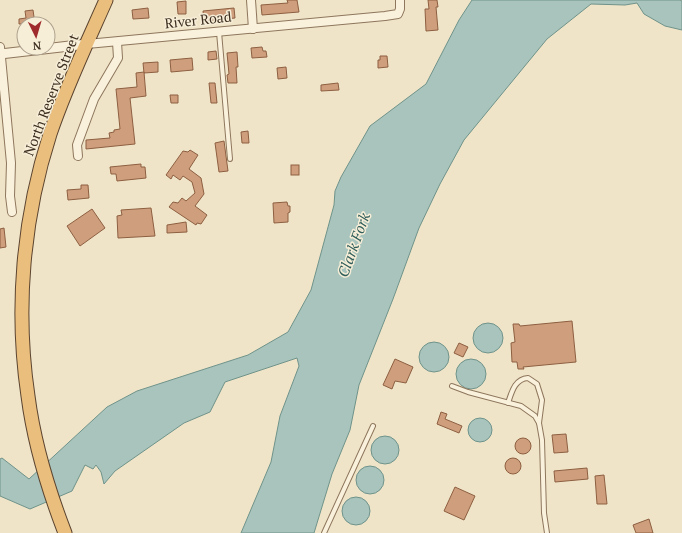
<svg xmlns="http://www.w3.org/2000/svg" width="682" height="533" font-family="'PT Serif',serif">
<rect width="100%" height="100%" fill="#f0e4c8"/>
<g fill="#a9c4bc" stroke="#6f938a">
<polygon points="472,0 680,0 682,1 682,30 665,26 644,14 637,3 625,5 591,4 547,39 464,140 440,184 419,228 393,299 359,385 350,430 332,474 314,533 241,533 271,462 280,416 299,366 297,358 225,382 210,412 184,423 115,471 104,484 101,472 96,465 93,469 85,465 72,491 30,509 0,496 0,459 2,458 29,479 107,407 137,391 248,355 288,332 311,290 334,205 335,191 341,177 370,126 426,84 459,20"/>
<circle cx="488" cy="338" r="15"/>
<circle cx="434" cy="357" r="15"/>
<circle cx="471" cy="374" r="15"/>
<circle cx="480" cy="430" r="12"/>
<circle cx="385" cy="450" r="14"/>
<circle cx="370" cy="480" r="14"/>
<circle cx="356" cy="511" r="14"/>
</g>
<g fill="#cf9f7d" stroke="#8d5f41">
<polygon points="287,0 297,0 299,12 262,15 261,5 288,3"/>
<polygon points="428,0 437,0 438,7 436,7 438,30 426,31 425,9 429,9"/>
<polygon points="186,1 186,14 178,14 177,2"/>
<polygon points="148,8 149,18 133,19 132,10"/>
<polygon points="234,8 235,18 204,21 203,11"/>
<polygon points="33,10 35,24 19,24 19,19 26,18 25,11"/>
<polygon points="262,47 263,51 266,51 267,57 252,58 251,48"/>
<polygon points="216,51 217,59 208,60 208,52"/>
<polygon points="237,52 238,67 236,67 237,83 228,83 227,75 229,74 227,53"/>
<polygon points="380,56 387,56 388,67 378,68 378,60 380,60"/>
<polygon points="192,58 193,70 171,72 170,60"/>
<polygon points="158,62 158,72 144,73 143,63"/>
<polygon points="286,67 287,78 278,79 277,68"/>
<polygon points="144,72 146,96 130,98 135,144 86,149 86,140 110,138 109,133 114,132 114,130 120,129 116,89 137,87 136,73"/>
<polygon points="209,83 215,83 217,103 211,103"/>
<polygon points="338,83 339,90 321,91 321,85"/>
<polygon points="170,95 178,95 178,103 171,103"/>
<polygon points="248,131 249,143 242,143 241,132"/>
<polygon points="224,141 228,171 219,172 215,143"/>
<polygon points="190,150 198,155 189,169 201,178 204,194 195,206 207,215 201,224 197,223 196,225 169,207 173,202 178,203 182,198 186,201 195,193 192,182 183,176 180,180 173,175 171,179 166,175 183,151 188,152"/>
<polygon points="141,164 141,167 145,167 146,178 117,181 116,174 111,174 110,167"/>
<rect x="291" y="165" width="8" height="10"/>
<polygon points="81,185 88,185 89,198 68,200 67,190 81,189"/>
<polygon points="287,202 288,206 290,206 290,212 288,213 288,222 274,223 273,203"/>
<polygon points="151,208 155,236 118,238 117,216 122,215 121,210"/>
<polygon points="92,209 105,228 80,246 67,226"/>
<polygon points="186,222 187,232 167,233 167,225"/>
<polygon points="4,228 6,247 0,248 0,229"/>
<polygon points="572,321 576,362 523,367 524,369 518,369 517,362 512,362 511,343 515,342 513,324 519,324 520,326"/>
<polygon points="459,343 468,347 463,357 454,353"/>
<polygon points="395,359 413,367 406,383 395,381 392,389 383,385"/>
<polygon points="441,412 447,414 445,419 462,426 459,433 437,424"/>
<polygon points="566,434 568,452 554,453 552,435"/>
<circle cx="523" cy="446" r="8"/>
<circle cx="513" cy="466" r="8"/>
<polygon points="587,468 588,479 555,482 554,471"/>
<polygon points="604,475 607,504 597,504 595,476"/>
<polygon points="455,487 475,496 464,520 444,511"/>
<polygon points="649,519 653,533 636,533 633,525"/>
</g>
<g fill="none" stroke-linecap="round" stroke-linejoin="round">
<defs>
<g id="service">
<polyline points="219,32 230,159"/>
<polyline points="452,386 468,392 521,406 535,416 539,423 542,440 544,513 547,533"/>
<path d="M 508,403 C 512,391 515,379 528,378 L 537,384 L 542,400 L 539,423"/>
<polyline points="324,533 373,426"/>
</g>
<g id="minor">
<polyline points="251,0 253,29"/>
<polyline points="87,44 385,16 398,14 400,9 400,0"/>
<polyline points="0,47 11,163 10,196 12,212"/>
<polyline points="78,156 77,145 94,99 118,58 117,42"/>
</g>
<polyline id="tertiary" points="0,54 87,44"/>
<path id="trunk" d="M 65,533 C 48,489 34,443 28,396 C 15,309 23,218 50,134 C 65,89 87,43 106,0"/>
</defs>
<use href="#service" stroke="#8d765c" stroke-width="6"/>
<use href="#minor" stroke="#8d765c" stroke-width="10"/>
<use href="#tertiary" stroke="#8d765c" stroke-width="11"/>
<use href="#trunk" stroke="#5b4430" stroke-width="15"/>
<use href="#service" stroke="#faf1dc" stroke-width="4"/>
<use href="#minor" stroke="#faf1dc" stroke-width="8"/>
<use href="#tertiary" stroke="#faf1dc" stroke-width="9"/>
<use href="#trunk" stroke="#eabe7c" stroke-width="13"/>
</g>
<g text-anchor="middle" stroke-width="3" stroke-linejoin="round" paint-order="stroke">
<g font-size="14" fill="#3d2e20" stroke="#f7eed8">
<text transform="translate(198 20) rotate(-6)" y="5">River Road</text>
<text transform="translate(51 95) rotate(-69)" y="5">North Reserve Street</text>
</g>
<g font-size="15" font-style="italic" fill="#2f5d5a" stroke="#f7eed8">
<text transform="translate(354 245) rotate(-70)" y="5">Clark Fork</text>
</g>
</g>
<g transform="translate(36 36) rotate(175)"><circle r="19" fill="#f7eed8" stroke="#ada18e"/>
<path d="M0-3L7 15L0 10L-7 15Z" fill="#9e2a2b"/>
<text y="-6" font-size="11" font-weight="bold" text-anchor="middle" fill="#3d2e20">N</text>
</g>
</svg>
